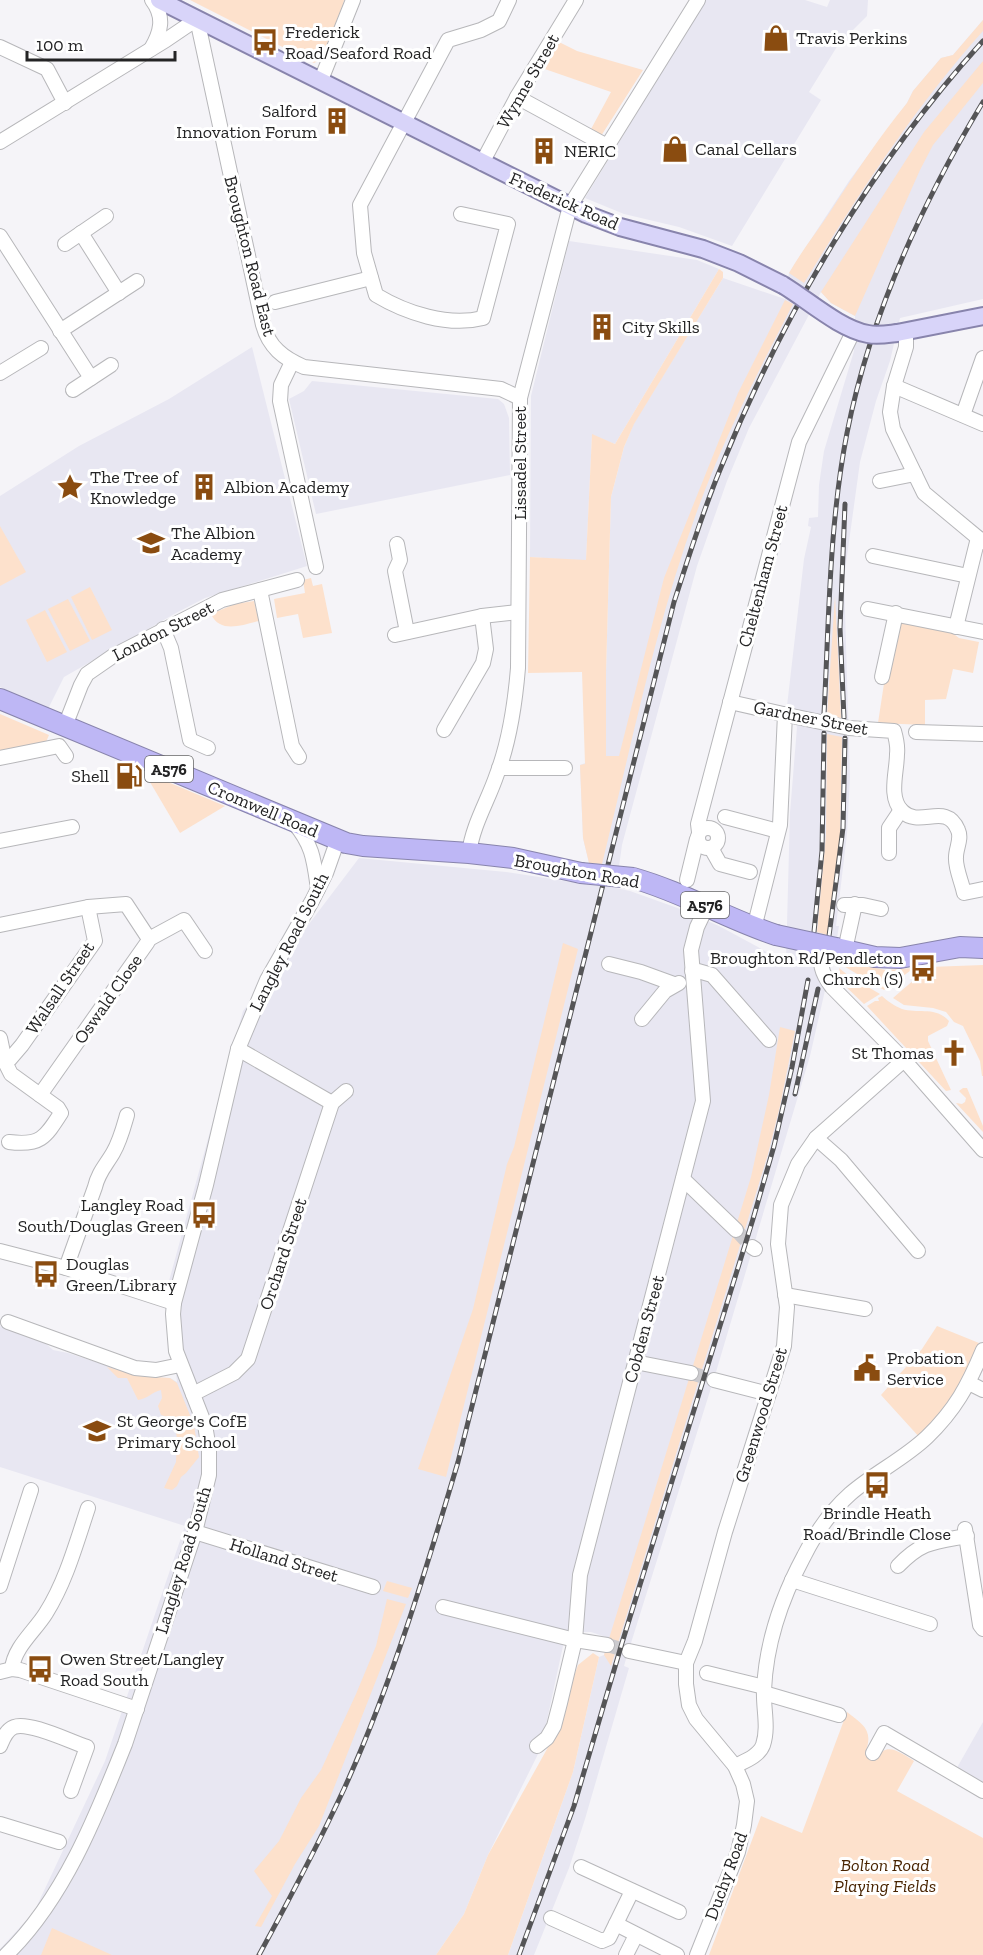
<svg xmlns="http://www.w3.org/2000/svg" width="983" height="1955" font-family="'Zilla Slab',serif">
<rect width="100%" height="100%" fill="#f5f4f8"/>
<g fill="#e8e7f2" fill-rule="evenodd">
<polygon points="706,0 805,0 827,7 830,0 868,0 867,16 838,45 809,92 821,100 732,246 679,227 624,214 585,198"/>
<path d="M 983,20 L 983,299 L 900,318 L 890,361 L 876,401 L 860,462 L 844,578 L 850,777 L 847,834 L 836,926 L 839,926 L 837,938 L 810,1056 L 716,1372 L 626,1659 L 624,1666 L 629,1668 L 585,1819 L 569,1868 L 534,1955 L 508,1955 L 573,1772 L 599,1657 L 604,1655 L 609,1638 L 591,1632 L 566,1632 L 541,1748 L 488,1855 L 464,1914 L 436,1955 L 0,1955 L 0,1949 L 34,1912 L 105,1761 L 185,1526 L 0,1467 L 0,1326 L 44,1342 L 53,1350 L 68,1353 L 139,1376 L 170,1378 L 177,1382 L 166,1292 L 243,1011 L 359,858 L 506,872 L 591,885 L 589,863 L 583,838 L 580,765 L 606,755 L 606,672 L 611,497 L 624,447 L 634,423 L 723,278 L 785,299 L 789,273 L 849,181 L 907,103 L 913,91 L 941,58 L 953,55 ZM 821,292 L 831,303 L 855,316 L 854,351 L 824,451 L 819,485 L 818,517 L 809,518 L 808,526 L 811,527 L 804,559 L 787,706 L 797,727 L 790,813 L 786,961 L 794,969 L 758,947 L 719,926 L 683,910 L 630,891 L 616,888 L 622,845 L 697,566 L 727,481 L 749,428 Z"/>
<polygon points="569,241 697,260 719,269 615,444 592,435 586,561 530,557 531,396"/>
<polygon points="252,347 307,566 205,598 176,613 64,677 48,709 0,687 0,496 79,446 169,399"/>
<polygon points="312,381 498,399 504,404 509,418 510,475 316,514 289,399 304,391"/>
<polygon points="983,1722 983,1790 954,1773"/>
</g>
<g fill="#fde1cc">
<polygon points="190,0 344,0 341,15 320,60 314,63"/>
<path d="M 983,20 L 983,31 C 914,108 858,195 804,283 L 789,273 C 801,252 816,233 830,212 C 854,175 879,137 907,103 L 913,91 L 941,58 L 953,55 Z"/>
<polygon points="555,40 577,51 643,70 601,136 590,131 611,92 539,67"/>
<polygon points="983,61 983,83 933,145 920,170 855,316 831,303 821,292 924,132"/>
<path d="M 719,269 L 723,272 L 723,278 L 634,424 L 624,447 L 611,497 L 606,672 L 606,756 L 619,756 L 664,578 L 738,393 L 785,300 L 793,304 C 758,372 722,441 696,514 C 655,627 631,747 602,864 L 589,863 L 583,838 L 580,765 L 585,764 L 582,672 L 528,673 L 530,557 L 586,560 L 592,434 L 615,444 Z"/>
<polygon points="0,526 26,572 0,586"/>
<polygon points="311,578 313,586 322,584 332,633 303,638 298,614 277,618 274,599 305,593 303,580"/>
<polygon points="90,587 112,630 92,640 71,597"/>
<polygon points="835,596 841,718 827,715"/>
<polygon points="68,599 90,641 70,651 48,609"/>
<path d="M 254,601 L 259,621 C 242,625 220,634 211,614 L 235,604 Z"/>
<polygon points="45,610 67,652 47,662 26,620"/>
<polygon points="898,620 947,629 959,638 979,642 973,673 953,669 946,699 925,700 925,725 878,723 885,677"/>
<polygon points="0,714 49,735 46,742 0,751"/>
<polygon points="827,734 842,737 840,838 827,935 817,932 826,835"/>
<polygon points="148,775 151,775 225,806 180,833 147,777"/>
<polygon points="563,943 578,949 446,1477 418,1469 473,1309 507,1164 514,1147"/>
<polygon points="847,963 886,970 914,968 884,990 842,965"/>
<polygon points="983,965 983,1076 982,1076 980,1061 963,1026 954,1022 946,1012 933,1008 904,1005 893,998 929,967"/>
<polygon points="839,968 849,976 880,994 864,1004 842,983"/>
<path d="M 882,996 C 887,1001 895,1006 902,1009 C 918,1014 936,1006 949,1021 L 947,1026 L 928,1036 L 928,1041 L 951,1090 L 946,1091 L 867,1006 L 875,1001 L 879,1001 L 878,998 Z"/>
<polygon points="780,1027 795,1031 780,1106 768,1154 611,1666 604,1655 751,1177 769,1095"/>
<polygon points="963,1088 967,1088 983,1126 983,1132 956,1103 962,1104 965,1102 966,1098 959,1091"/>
<polygon points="937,1326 979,1343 958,1387 921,1439 881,1395 922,1349"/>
<path d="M 107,1367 L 139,1376 L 170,1378 L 177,1383 L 194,1425 L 199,1457 L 186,1473 L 181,1477 L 177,1486 L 172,1490 L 164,1488 L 176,1462 L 177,1438 L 173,1419 L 161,1415 L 158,1406 L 162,1398 L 161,1390 C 152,1392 147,1399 138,1400 L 127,1378 L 118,1378 Z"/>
<polygon points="387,1581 412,1588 408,1598 383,1591"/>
<polygon points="387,1599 406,1604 319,1826 295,1864 261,1927 255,1926 272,1896 254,1871 279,1841 301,1798 321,1770 356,1694 376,1646"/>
<polygon points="593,1653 599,1657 573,1772 508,1955 436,1955 464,1914 488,1855 547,1749 578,1665"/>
<path d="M 847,1712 C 864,1725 874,1731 865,1753 L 870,1758 C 876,1757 877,1754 883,1751 C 892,1745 906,1756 914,1761 L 897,1791 L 983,1838 L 983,1955 L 709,1955 L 761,1816 L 802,1833 Z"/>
<polygon points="52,1928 112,1955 41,1955"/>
</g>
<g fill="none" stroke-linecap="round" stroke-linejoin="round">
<g stroke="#cbcace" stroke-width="14" stroke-dasharray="14 7" stroke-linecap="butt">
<polyline points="736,1230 752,1247"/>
<polyline points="691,1373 714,1380"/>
<polyline points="607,1645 629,1651"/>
</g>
<defs>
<g id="minor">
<polyline points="0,47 47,69 65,103"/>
<path d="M 151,49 C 161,32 165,17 152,0"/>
<polyline points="321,80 353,0"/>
<polyline points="517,97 607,146"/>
<path d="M 0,142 L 166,40 L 197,19 L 263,325 C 269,347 283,358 304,367 L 501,389 L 520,398"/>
<polyline points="482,163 517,97 576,0"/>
<path d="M 461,214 L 508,224 L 483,318 C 448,327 406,313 376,295 L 364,253 L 360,205 L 448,40 L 481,30 L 499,21 L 509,0"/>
<polyline points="81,233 119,293"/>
<polyline points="0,236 91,378"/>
<polyline points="65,244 106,216"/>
<polyline points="275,302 371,278"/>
<polyline points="60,331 137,281"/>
<polyline points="906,331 906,347 894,386 890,412 893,429 924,493 983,542"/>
<polyline points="292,362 281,385 280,401 316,567"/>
<polyline points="0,373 41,348"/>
<polyline points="894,386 983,424"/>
<polyline points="73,390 111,365"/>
<polyline points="963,415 983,358"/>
<polyline points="880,481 915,474"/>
<polyline points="397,544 400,560 395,571 407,632"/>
<polyline points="873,556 968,576"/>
<polyline points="260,590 292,746 299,757"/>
<polyline points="868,609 983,632"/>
<polyline points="956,627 978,538"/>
<polyline points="163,629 171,648 190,740 208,748"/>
<polyline points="395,635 482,616 518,612"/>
<polyline points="882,677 896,613"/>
<polyline points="730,702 792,716"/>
<polyline points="65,726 81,685 87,674 113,656 222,600 297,580"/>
<path d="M 849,728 L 894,731 C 896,738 898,746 897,754 C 897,772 888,797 902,811 C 920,829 946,801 958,830 C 962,839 956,848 956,857 C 955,868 962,882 964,893 L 983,889"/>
<polyline points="444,730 483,663 486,649 482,616"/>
<polyline points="916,732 983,734"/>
<polyline points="0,758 59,746 66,756"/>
<polyline points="499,768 565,768"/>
<polyline points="725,817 778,831"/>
<path d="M 294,823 C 313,845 314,861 318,889"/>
<circle cx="708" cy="838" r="10"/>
<polyline points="699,832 698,824 799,442 854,330"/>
<polyline points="0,841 72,827"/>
<polyline points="711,848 720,864 750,872"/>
<path d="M 469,853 C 473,824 488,801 497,774 C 510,740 515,704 518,668 L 520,398 L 570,206 L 698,0"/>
<polyline points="889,853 889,828 901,810"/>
<polyline points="687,880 697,839"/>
<polyline points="844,905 863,905 881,909"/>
<polyline points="0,925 88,907 126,904 149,939 147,943 40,1095"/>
<polyline points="754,928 780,825 785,714"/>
<polyline points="149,939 184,920 205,951"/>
<polyline points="845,950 855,904"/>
<polyline points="609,964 641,972 674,984"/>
<polyline points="692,971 698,971 712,975 769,1040"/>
<polyline points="832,987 904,1060 983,1150"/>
<polyline points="642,1019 665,991 679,983"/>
<path d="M 0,1038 L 5,1062 L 11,1074 L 58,1108 L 61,1113 C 45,1138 40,1146 9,1142"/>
<polyline points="238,1049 332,1103"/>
<polyline points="5,1062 10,1059 22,1045 95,941 88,907"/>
<polyline points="816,1138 841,1160 918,1251"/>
<polyline points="683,1179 736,1230"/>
<polyline points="752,1247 755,1249"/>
<polyline points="0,1251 66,1268 174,1303"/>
<path d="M 66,1268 L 95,1187 C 98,1173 106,1165 113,1153 C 120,1141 123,1129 127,1115"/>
<polyline points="785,1295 865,1309"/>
<polyline points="8,1322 135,1368 156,1370 180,1365"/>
<polyline points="635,1362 691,1373"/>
<polyline points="714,1380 769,1394"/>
<polyline points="969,1383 983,1390"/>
<polyline points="193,1394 234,1373 248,1359 332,1103 346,1091"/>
<polyline points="965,1529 980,1625 983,1629"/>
<polyline points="195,1532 373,1587"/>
<path d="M 898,1566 C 922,1541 934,1542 967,1536"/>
<polyline points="792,1580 930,1624"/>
<polyline points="0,1586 31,1490"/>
<polyline points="443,1607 575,1640 607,1645"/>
<polyline points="629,1651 686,1663"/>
<path d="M 12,1669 C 14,1647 35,1631 46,1613 C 66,1581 76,1544 88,1508"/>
<polyline points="0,1672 12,1669 20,1670 137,1709"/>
<polyline points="707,1673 764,1687"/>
<polyline points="764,1693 839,1715"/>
<path d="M 0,1746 C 3,1739 6,1730 14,1727 C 29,1721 71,1742 87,1747 L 71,1791"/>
<polyline points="537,1746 547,1738 554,1726 560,1703 575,1640 580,1575 703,1101 691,950 697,927 707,906"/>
<polyline points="873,1753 884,1733 983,1791"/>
<path d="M 735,1766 C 745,1761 759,1756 763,1745 C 769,1727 763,1708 764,1690 C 766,1643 782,1597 804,1556 C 815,1534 831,1511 850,1494 C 874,1473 904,1459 927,1437 C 955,1410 968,1386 983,1350"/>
<polyline points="0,1824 59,1842"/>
<polyline points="581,1867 679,1912"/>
<polyline points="551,1918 602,1941 609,1938 632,1891"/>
<polyline points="616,1924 677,1955"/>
<path d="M 6,1955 C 63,1900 96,1817 125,1744 L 195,1532 L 209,1475 L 209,1449 L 205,1425 L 176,1351 L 173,1314 L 174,1303 L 206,1185 L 238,1049 L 267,980 L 312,901 L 326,873 L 338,839"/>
<polyline points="626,1955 636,1935"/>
<polyline points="697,1955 738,1852 744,1825 747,1801 743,1784 735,1766 696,1719 689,1705 686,1684 686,1663 695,1641 725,1532 784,1346 787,1307 778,1244 781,1205 798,1164 816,1138 904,1060"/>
</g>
<g id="major">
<polyline points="159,0 586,214 620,227 703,249 739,263 783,285"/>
<polyline points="897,333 983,316"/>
</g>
<g id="highway">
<polyline points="0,699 346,843 363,846 469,853 513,858 581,873"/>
<path d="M 633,878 C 683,892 727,919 776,935"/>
<polyline points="836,948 875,957 900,958 960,947 983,948"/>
</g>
</defs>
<use href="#minor" stroke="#b7b7ba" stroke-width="16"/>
<use href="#major" stroke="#8884ac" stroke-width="20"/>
<use href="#highway" stroke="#8884ac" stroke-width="22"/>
<use href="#minor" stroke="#fff" stroke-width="14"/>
<use href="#major" stroke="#d8d4f9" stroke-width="16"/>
<use href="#highway" stroke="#beb7f5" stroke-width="20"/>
<defs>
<g id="rail">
<path d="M 824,714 C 829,621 829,525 847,433 C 870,316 922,203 983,102"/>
<polyline points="844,718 840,628 845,504"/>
<polyline points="814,932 822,851 824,733"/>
<polyline points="829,936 843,828 845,738"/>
<polyline points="795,1094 818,989"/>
<path d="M 259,1955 C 289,1900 318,1845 344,1789 C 392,1683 425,1573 458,1462 L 674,602 C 689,556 703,510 722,465 C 783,314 873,162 983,41"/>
<polyline points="519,1955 574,1806 622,1643 753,1219 774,1146 792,1067 808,980"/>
</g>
</defs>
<use href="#rail" stroke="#555557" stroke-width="5"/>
<use href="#rail" stroke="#fff" stroke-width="3" stroke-dasharray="9" stroke-linecap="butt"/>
<defs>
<g id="minor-bridge">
<polyline points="792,716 849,728"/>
<path d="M 822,945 C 819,963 821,973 832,987"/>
</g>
<path id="major-bridge" d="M 783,285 C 808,300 840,329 868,334 C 878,336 888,334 897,333"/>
<g id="highway-bridge">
<polyline points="581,873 633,878"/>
<polyline points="776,935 836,948"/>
</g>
</defs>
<use href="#minor-bridge" stroke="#b7b7ba" stroke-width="16" stroke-linecap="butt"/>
<use href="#major-bridge" stroke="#8884ac" stroke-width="20" stroke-linecap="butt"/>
<use href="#highway-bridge" stroke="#8884ac" stroke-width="22" stroke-linecap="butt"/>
<use href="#minor-bridge" stroke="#fff" stroke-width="14"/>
<use href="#major-bridge" stroke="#d8d4f9" stroke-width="16"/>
<use href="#highway-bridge" stroke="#beb7f5" stroke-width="20"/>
</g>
<defs>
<symbol id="shop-bare" viewBox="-9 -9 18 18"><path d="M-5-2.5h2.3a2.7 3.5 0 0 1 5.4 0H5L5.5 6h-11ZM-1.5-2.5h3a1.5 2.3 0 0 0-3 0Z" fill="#8a4c10" stroke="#fff" stroke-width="2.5" paint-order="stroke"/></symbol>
<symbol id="bus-bare" viewBox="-9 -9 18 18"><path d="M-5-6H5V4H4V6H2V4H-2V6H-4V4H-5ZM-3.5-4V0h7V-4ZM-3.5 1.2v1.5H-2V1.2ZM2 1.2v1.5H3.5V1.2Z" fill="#8a4c10" stroke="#fff" stroke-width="2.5" paint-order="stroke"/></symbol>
<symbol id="building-bare" viewBox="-9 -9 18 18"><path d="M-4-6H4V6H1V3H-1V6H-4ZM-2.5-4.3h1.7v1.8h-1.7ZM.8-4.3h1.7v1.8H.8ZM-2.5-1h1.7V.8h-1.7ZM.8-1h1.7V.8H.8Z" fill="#8a4c10" stroke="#fff" stroke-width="2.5" paint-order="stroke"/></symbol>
<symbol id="sight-bare" viewBox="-9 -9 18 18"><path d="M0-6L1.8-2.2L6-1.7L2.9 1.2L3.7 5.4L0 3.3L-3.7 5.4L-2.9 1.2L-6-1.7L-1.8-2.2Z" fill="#8a4c10" stroke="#fff" stroke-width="2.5" paint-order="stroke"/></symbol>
<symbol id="school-bare" viewBox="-9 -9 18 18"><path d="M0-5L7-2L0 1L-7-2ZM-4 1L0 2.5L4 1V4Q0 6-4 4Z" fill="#8a4c10" stroke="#fff" stroke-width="2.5" paint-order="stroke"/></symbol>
<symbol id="fuel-bare" viewBox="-9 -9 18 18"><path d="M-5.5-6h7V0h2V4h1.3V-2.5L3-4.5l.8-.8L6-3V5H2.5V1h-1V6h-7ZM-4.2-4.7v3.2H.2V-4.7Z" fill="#8a4c10" stroke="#fff" stroke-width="2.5" paint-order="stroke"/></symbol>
<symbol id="church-bare" viewBox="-9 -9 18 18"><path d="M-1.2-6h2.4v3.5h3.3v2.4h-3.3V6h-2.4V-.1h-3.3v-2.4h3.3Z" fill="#8a4c10" stroke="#fff" stroke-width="2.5" paint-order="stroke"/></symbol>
<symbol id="civic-bare" viewBox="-9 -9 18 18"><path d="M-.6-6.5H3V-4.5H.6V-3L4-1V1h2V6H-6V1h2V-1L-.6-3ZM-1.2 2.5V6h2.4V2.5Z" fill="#8a4c10" stroke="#fff" stroke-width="2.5" paint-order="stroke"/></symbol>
</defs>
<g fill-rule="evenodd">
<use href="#shop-bare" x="757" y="19" width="38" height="38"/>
<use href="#bus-bare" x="246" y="23" width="38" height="38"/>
<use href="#building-bare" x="318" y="102" width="38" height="38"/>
<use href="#shop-bare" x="656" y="130" width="38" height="38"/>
<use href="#building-bare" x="525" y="132" width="38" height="38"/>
<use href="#building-bare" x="583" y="308" width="38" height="38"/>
<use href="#sight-bare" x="51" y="468" width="38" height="38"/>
<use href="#building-bare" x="185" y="468" width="38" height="38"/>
<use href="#school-bare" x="132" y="524" width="38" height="38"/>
<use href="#fuel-bare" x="110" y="757" width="38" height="38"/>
<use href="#bus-bare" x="904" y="949" width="38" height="38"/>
<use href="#church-bare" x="935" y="1034" width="38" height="38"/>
<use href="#bus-bare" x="185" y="1196" width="38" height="38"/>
<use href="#bus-bare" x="27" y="1255" width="38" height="38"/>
<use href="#civic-bare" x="848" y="1349" width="38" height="38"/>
<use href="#school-bare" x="78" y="1412" width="38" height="38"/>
<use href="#bus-bare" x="858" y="1466" width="38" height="38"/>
<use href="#bus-bare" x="21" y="1650" width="38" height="38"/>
</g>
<g text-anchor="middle" stroke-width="6" stroke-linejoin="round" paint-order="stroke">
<g fill="#fff" stroke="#666" stroke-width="1.5">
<rect x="145" y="756" width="48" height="26" rx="4.5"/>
<rect x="681" y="892" width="48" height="26" rx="4.5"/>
</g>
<g font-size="16" font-weight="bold" fill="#242425">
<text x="169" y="775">A576</text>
<text x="705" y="911">A576</text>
</g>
<g font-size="18" fill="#242425" stroke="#fff" text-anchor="start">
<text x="285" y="38">Frederick<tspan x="285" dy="21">Road/Seaford Road</tspan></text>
<text x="796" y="44">Travis Perkins</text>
<text x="317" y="117" text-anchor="end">Salford<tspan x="317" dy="21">Innovation Forum</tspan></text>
<text x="695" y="155">Canal Cellars</text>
<text x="564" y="157">NERIC</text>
<text x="622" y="333">City Skills</text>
<text x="90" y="483">The Tree of<tspan x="90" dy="21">Knowledge</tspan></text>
<text x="224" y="493">Albion Academy</text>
<text x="171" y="539">The Albion<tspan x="171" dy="21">Academy</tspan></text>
<text x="109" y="782" text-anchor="end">Shell</text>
<text x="903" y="964" text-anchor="end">Broughton Rd/Pendleton<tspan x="903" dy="21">Church (S)</tspan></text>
<text x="934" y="1059" text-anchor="end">St Thomas</text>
<text x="184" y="1211" text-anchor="end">Langley Road<tspan x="184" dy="21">South/Douglas Green</tspan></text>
<text x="66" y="1270">Douglas<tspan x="66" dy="21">Green/Library</tspan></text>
<text x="887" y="1364">Probation<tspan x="887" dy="21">Service</tspan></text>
<text x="117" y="1427">St George's CofE<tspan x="117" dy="21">Primary School</tspan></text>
<text x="877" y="1519" text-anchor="middle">Brindle Heath<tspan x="877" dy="21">Road/Brindle Close</tspan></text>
<text x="60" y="1665">Owen Street/Langley<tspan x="60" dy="21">Road South</tspan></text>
</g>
<g font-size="18" fill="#242425" stroke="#fff">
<text transform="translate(528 81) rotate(-60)" y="6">Wynne Street</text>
<text transform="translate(564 201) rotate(24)" y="6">Frederick Road</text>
<text transform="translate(250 256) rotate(76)" y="6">Broughton Road East</text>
<text transform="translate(520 463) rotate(-90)" y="6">Lissadel Street</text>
<text transform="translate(763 576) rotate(-75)" y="6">Cheltenham Street</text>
<text transform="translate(163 631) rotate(-27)" y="6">London Street</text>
<text transform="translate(811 718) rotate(11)" y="6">Gardner Street</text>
<text transform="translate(263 809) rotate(23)" y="6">Cromwell Road</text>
<text transform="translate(577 871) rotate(10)" y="6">Broughton Road</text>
<text transform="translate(289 942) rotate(-63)" y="6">Langley Road South</text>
<text transform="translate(60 988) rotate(-56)" y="6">Walsall Street</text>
<text transform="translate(108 999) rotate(-55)" y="6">Oswald Close</text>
<text transform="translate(283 1254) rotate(-72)" y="6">Orchard Street</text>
<text transform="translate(644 1329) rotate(-75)" y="6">Cobden Street</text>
<text transform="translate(761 1415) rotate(-73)" y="6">Greenwood Street</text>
<text transform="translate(183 1560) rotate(-73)" y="6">Langley Road South</text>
<text transform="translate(284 1560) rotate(17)" y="6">Holland Street</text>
<text transform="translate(726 1876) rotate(-70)" y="6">Duchy Road</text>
</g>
<g font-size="18" font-style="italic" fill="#482300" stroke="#fff">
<text x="885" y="1871">Bolton Road<tspan x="885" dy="21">Playing Fields</tspan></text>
</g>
</g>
<path d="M27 51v9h148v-9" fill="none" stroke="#242425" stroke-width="3"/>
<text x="36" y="51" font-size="18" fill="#242425" stroke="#ffffff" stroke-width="4.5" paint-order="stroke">100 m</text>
</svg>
